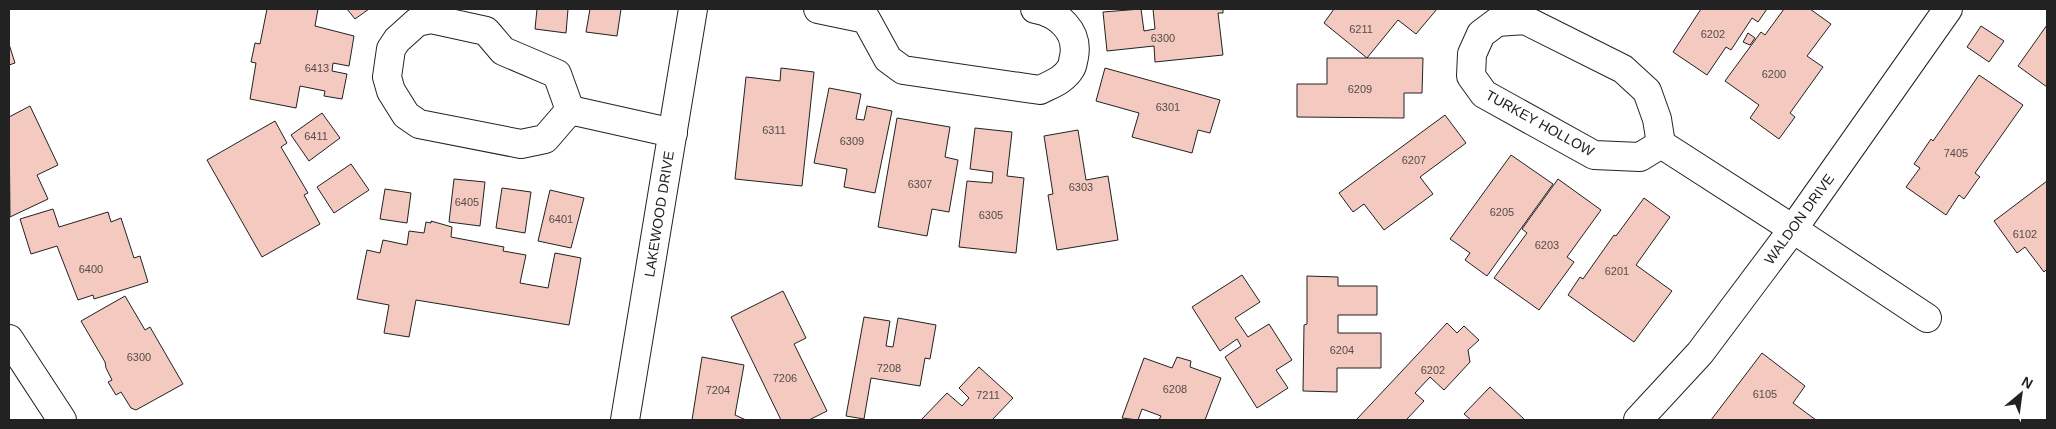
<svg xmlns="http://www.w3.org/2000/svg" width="2056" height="429" font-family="Helvetica,sans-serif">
<rect width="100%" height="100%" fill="#fff"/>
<g fill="#f3c9c0" stroke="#222">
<polygon points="267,9 318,9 315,26 354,36 349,66 333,63 332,71 347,74 342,99 324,96 325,91 300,86 296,108 250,99 256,63 251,62 255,43 260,44"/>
<polygon points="347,9 369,9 355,19"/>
<polygon points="537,9 568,9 566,33 535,29"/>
<polygon points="590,9 621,9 617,36 586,32"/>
<polygon points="1141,9 1144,31 1155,29 1153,9 1223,9 1223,13 1218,13 1223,55 1155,62 1154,46 1107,51 1103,12"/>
<polygon points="1334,9 1437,9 1416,34 1398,20 1367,58 1324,23"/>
<polygon points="1701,9 1767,9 1758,22 1752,18 1731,50 1726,47 1707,75 1673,52"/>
<polygon points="1784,9 1810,9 1831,24 1807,56 1823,67 1790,113 1795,117 1779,139 1750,118 1759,105 1725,81 1761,32 1765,35"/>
<polygon points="2047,25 2047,87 2018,66"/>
<polygon points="1981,26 2004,41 1989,62 1967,47"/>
<polygon points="1748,33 1755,38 1750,45 1743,42"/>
<polygon points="9,44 15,63 9,65"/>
<polygon points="1327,58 1423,58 1422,93 1404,93 1404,118 1297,117 1297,84 1327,84"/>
<polygon points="781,68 814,72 802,186 735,179 746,77 780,81"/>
<polygon points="1105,68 1220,100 1210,133 1198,130 1192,153 1132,137 1139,113 1096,101"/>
<polygon points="1979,75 2023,105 1975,173 1980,177 1978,179 1964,199 1959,195 1946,215 1906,187 1920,168 1914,164 1931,139 1933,141"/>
<polygon points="829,88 861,94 856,119 864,120 867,106 892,111 875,193 844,187 847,169 814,163"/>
<polygon points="30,106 58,165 37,175 48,199 10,217 9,117"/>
<polygon points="322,113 340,138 309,161 291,135"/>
<polygon points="1445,115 1466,143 1420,177 1433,194 1384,230 1364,204 1353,212 1339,193"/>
<polygon points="897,118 950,127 945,157 958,160 949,212 932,209 927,236 878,227"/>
<polygon points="275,121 287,143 281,147 308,193 304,195 320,224 262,257 207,160"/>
<polygon points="975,128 1012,132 1007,176 1024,178 1016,253 959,247 967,181 992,183 993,172 970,169"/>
<polygon points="1078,130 1086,180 1108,176 1118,240 1057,250 1048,195 1053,194 1044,136"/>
<polygon points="1511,155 1553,184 1487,276 1465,260 1470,253 1450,239"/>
<polygon points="351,164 369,190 334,213 317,187"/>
<polygon points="454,179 485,182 480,226 449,222"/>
<polygon points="1558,179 1601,210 1567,257 1574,262 1539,310 1494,278 1527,233 1522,229"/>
<polygon points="2047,181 2047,269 2044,272 2025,247 2017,253 1994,221"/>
<polygon points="502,188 531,192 525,233 496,228"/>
<polygon points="385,189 411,193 407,223 380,219"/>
<polygon points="550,190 584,198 571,248 538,241"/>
<polygon points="1644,198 1670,217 1636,265 1672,291 1634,342 1568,295 1580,277 1583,279 1614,235 1616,236"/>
<polygon points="53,209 59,227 108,212 111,222 121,218 134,258 140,256 148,282 94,299 93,295 78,300 57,246 31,254 20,219"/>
<polygon points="431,221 452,227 451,237 504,247 503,251 526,255 520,283 548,288 555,253 581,258 569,325 416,300 409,337 384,333 389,305 357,299 367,250 380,253 383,240 407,245 409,231 424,233 426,222 431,223"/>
<polygon points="1242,275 1260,302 1235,318 1248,337 1269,324 1292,360 1276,370 1288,388 1257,408 1225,357 1241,346 1237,339 1220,351 1192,307"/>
<polygon points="1307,276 1338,277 1338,286 1377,286 1377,315 1338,315 1338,333 1381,333 1381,368 1337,368 1337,392 1303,391 1304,325 1307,324"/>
<polygon points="783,291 806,338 794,344 827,411 809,420 781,420 731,317"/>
<polygon points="125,296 145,330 150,327 183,384 136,410 131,408 121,392 116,395 108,382 112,380 106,368 105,362 81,321"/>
<polygon points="864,317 890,321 886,346 893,347 898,318 936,325 930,359 925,358 920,386 871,378 864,419 846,416"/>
<polygon points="1447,323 1457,333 1464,326 1479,340 1468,350 1470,362 1444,390 1430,377 1415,393 1424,401 1406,420 1356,420"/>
<polygon points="1762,353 1805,386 1793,403 1816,420 1711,420"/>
<polygon points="702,357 744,365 735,415 746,420 692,420"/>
<polygon points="1177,357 1191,361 1190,367 1221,378 1205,420 1159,420 1161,416 1142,409 1138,420 1122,418 1144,358 1172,368"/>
<polygon points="979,367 1013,398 992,420 921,420 947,393 962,406 969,398 959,388"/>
<polygon points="1490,387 1525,420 1471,420 1464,414"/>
</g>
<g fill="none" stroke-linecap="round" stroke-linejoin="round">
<defs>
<g id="street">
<path d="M 818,9 L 866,19 L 888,59 L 903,70 L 1040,90 C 1052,84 1064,80 1071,68 C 1073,65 1073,60 1074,57 C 1079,31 1058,13 1035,9"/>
<polygon points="431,19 486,31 503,51 557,74 570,110 545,139 521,144 419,124 406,115 391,91 387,77 391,49 397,40 417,22"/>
<polyline points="570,110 673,133"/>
<polyline points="1661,144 1640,157 1594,155 1484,94 1471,76 1472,54 1481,34 1497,22 1525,20 1623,69 1647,91 1657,119 1661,144 1793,229 1927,318"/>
<polyline points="9,339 62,420"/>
<polyline points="1638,420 1700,353 1793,229 1948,9"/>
</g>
<polyline id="secondary" points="625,420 693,9"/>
</defs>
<use href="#street" stroke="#222" stroke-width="30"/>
<use href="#secondary" stroke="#222" stroke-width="30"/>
<use href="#street" stroke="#fff" stroke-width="28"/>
<use href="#secondary" stroke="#fff" stroke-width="28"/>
</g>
<g text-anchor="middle" stroke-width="4" stroke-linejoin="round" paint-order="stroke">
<g font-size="11" fill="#564c4a">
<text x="1361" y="33">6211</text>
<text x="1713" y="38">6202</text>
<text x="1163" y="42">6300</text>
<text x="317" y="72">6413</text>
<text x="1774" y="78">6200</text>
<text x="1360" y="93">6209</text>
<text x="1168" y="111">6301</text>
<text x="774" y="134">6311</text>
<text x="316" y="140">6411</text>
<text x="852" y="145">6309</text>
<text x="1956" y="157">7405</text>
<text x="1414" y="164">6207</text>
<text x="920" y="188">6307</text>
<text x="1081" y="191">6303</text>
<text x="467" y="206">6405</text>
<text x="1502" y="216">6205</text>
<text x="991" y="219">6305</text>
<text x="561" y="223">6401</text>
<text x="2025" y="238">6102</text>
<text x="1547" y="249">6203</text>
<text x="91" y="273">6400</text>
<text x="1617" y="275">6201</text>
<text x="1342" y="354">6204</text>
<text x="139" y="361">6300</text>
<text x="889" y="372">7208</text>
<text x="1433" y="374">6202</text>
<text x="785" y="382">7206</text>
<text x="1175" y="393">6208</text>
<text x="718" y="394">7204</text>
<text x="1765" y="398">6105</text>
<text x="988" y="399">7211</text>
</g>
<g font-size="14" fill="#222" stroke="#fff">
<text transform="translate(1540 123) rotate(29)" y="5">TURKEY HOLLOW</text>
<text transform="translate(659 214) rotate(-81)" y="5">LAKEWOOD DRIVE</text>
<text transform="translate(1799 219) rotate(-54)" y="5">WALDON DRIVE</text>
</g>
</g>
<rect width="2056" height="429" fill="none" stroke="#222222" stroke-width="20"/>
<g transform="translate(2021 394) rotate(29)" stroke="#ffffff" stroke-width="4" paint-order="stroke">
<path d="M0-4L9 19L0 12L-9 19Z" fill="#222222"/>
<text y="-8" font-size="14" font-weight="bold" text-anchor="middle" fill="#222222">N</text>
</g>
</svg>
